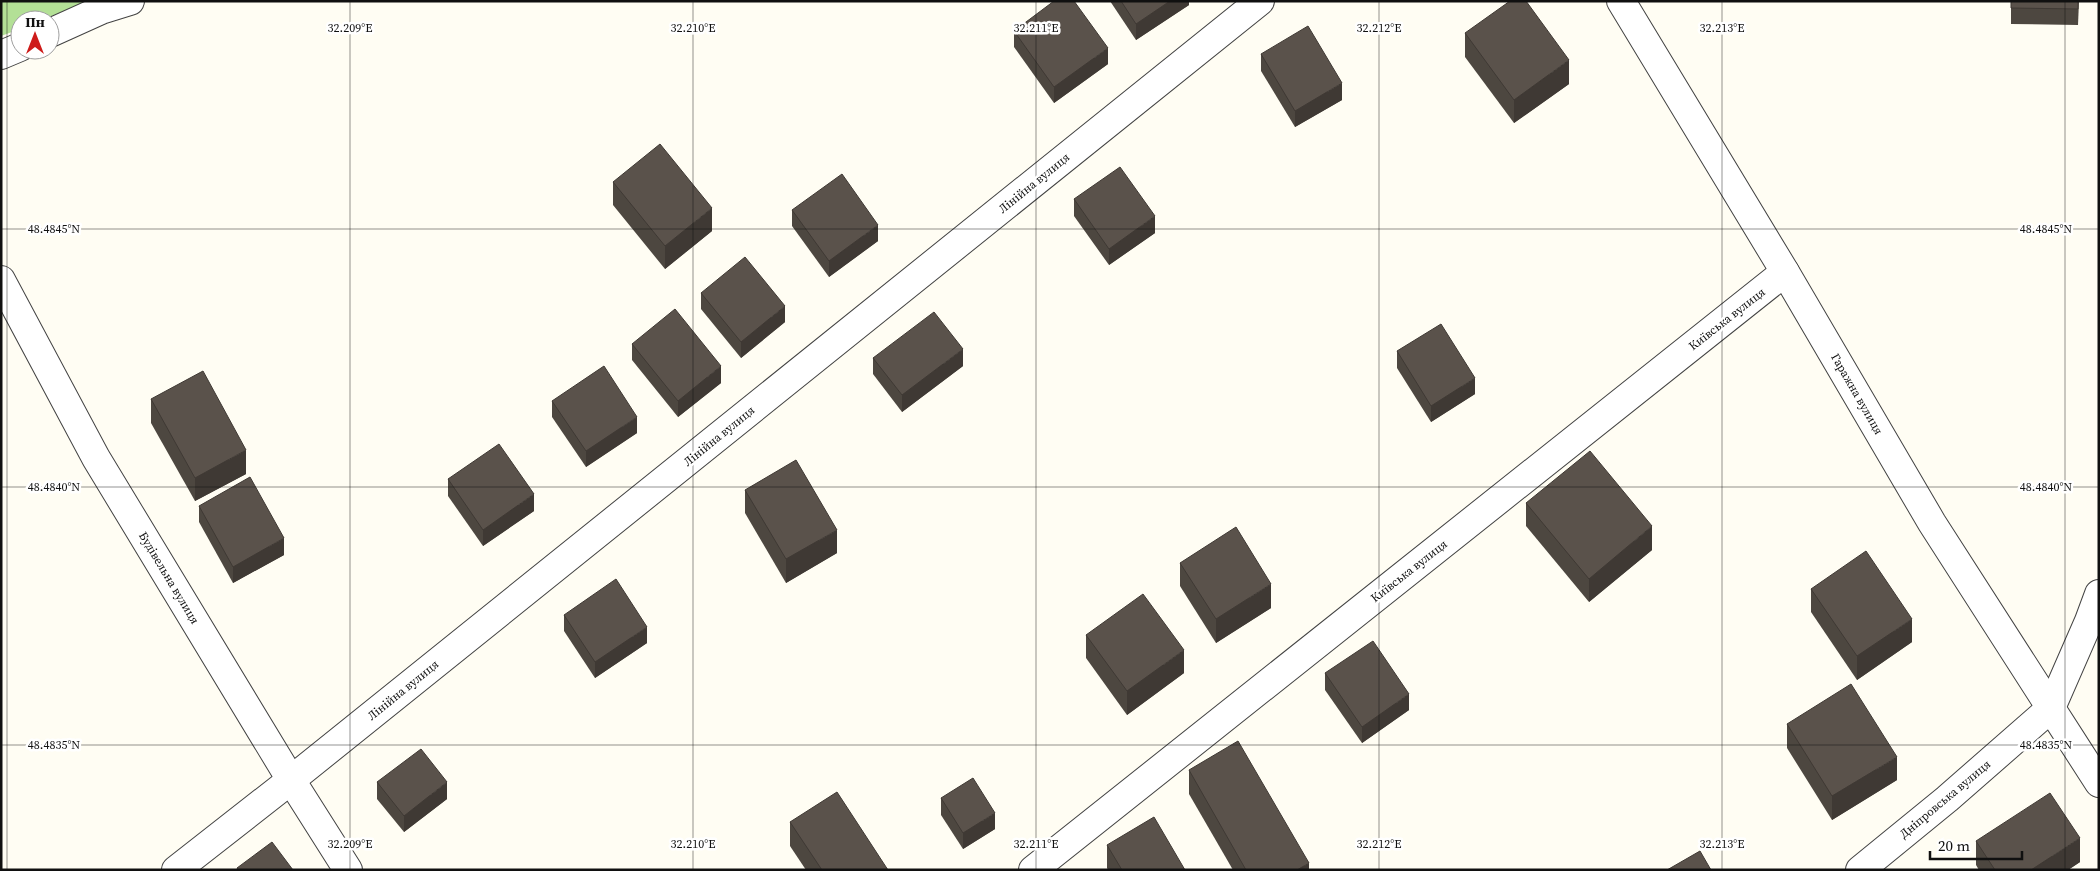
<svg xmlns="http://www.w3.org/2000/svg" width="2100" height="871" font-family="'Source Serif 4',serif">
<rect width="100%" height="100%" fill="#fffdf3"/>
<polygon fill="#b3e096" points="1,1 88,1 42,20 20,20 20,29 1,36"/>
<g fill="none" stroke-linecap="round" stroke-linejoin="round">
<defs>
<g id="street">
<polyline points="1621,1 1785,272 1932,523 2099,783"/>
<polyline points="50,33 101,10 130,1"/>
<polyline points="1,55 20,47"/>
<polyline points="1,280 96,458 291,780 348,870"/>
<polyline points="176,870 291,780 1260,1"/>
<polyline points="1033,870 1785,272"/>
<polyline points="1860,870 1947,799 2051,708 2089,621 2099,594"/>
</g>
</defs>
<use href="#street" stroke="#434343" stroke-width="30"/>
<use href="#street" stroke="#fff" stroke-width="28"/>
</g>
<g fill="#4d4740">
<polygon points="1110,1 1189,1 1189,5 1136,40"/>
<polygon points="2011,1 2079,1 2078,25 2011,24"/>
<polygon points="1014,31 1108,64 1054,103 1014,47"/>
<polygon points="1465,33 1569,84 1514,123 1465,57"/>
<polygon points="1261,54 1342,100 1295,127 1261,71"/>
<polygon points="613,182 712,231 665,269 613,205"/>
<polygon points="1074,199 1155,233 1109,265 1074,216"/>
<polygon points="792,210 878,241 829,277 792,226"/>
<polygon points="701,293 785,322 741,358 701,309"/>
<polygon points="632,344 721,383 678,417 632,360"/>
<polygon points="1397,351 1475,394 1431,422 1397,368"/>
<polygon points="873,358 963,366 902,412 873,374"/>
<polygon points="151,399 246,474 195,501 151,423"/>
<polygon points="552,401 637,433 586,467 552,417"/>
<polygon points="448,479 534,511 483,546 448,496"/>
<polygon points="745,490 837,553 786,583 745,513"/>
<polygon points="1526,503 1652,550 1589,602 1526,526"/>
<polygon points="199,506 284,555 233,583 199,522"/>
<polygon points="1180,563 1271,608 1216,643 1180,586"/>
<polygon points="1811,589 1912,642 1857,680 1811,612"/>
<polygon points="564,615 647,643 595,678 564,631"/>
<polygon points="1086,635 1184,673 1127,715 1086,658"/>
<polygon points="1325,673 1409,710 1362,743 1325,690"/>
<polygon points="1787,724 1897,780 1832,820 1787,748"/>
<polygon points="1189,770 1309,870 1233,870 1189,794"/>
<polygon points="377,782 447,799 404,832 377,799"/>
<polygon points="941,798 995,829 963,849 941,815"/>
<polygon points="790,822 888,870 806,870 790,846"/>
<polygon points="1976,841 2080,862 2068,870 1979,870 1976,865"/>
<polygon points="1107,845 1185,870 1108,870 1107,868"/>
</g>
<g fill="#3f3934">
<polygon points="1170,1 1189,1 1189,5 1136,40 1136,24"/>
<polygon points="1108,48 1108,64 1054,103 1054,87"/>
<polygon points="1569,60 1569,84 1514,123 1514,100"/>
<polygon points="1342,83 1342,100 1295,127 1295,111"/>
<polygon points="712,208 712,231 665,269 665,246"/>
<polygon points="1155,216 1155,233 1109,265 1109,249"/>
<polygon points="878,225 878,241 829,277 829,261"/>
<polygon points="785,306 785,322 741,358 741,342"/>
<polygon points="963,349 963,366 902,412 902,395"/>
<polygon points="721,366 721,383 678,417 678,401"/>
<polygon points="1475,378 1475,394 1431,422 1431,406"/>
<polygon points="637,417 637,433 586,467 586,451"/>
<polygon points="246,450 246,474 195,501 195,478"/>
<polygon points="534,494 534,511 483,546 483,530"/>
<polygon points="1652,526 1652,550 1589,602 1589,579"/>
<polygon points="837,530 837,553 786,583 786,559"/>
<polygon points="284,538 284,555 233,583 233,567"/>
<polygon points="1271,584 1271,608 1216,643 1216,619"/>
<polygon points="1912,619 1912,642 1857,680 1857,656"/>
<polygon points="647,627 647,643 595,678 595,662"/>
<polygon points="1184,650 1184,673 1127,715 1127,691"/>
<polygon points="1409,694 1409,710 1362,743 1362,727"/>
<polygon points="1897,757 1897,780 1832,820 1832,796"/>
<polygon points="447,782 447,799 404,832 404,816"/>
<polygon points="995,813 995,829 963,849 963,833"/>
<polygon points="2080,838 2080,862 2068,870 2031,870"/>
<polygon points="1309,863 1309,870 1297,870"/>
</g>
<g fill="#5a524b" stroke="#3f3934">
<polygon points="1054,1 1074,1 1108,48 1054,87 1014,31"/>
<polygon points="1121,1 1170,1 1136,24"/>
<polygon points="1510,1 1526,1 1569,60 1514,100 1465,33"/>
<polygon points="2011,1 2078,1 2078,9 2011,8"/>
<polygon points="1308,26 1342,83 1295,111 1261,54"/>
<polygon points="660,144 712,208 665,246 613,182"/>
<polygon points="1120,167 1155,216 1109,249 1074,199"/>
<polygon points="842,174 878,225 829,261 792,210"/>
<polygon points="745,257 785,306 741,342 701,293"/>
<polygon points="675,309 721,366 678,401 632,344"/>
<polygon points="934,312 963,349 902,395 873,358"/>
<polygon points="1441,324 1475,378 1431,406 1397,351"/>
<polygon points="604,366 637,417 586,451 552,401"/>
<polygon points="203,371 246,450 195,478 151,399"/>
<polygon points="499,444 534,494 483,530 448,479"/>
<polygon points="1590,451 1652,526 1589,579 1526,503"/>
<polygon points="796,460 837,530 786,559 745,490"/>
<polygon points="250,477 284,538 233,567 199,506"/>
<polygon points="1236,527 1271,584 1216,619 1180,563"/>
<polygon points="1866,551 1912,619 1857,656 1811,589"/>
<polygon points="616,579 647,627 595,662 564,615"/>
<polygon points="1143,594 1184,650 1127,691 1086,635"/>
<polygon points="1373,641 1409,694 1362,727 1325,673"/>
<polygon points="1851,684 1897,757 1832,796 1787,724"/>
<polygon points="1238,741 1309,863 1297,870 1246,870 1189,770"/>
<polygon points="421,749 447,782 404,816 377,782"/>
<polygon points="973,778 995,813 963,833 941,798"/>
<polygon points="837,792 888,870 822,870 790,822"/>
<polygon points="2050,793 2080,838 2031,870 1995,870 1976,841"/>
<polygon points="1154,817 1185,870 1122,870 1107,845"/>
<polygon points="272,842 293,870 238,870 237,868"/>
<polygon points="1700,851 1711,870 1667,870"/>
</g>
<path fill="none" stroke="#101010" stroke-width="1" stroke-opacity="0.45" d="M 7,1 L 7,870M 350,1 L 350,870M 693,1 L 693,870M 1036,1 L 1036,870M 1379,1 L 1379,870M 1722,1 L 1722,870M 2065,1 L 2065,870M 1,229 L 2099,229M 1,487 L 2099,487M 1,745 L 2099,745"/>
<g text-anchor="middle" stroke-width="5" stroke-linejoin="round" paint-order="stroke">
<g font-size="12" fill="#101010" stroke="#fff">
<text transform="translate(1034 183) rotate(-39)" y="4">Лінійна вулиця</text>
<text transform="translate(1727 319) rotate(-38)" y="4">Київська вулиця</text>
<text transform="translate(1857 394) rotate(60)" y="4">Гаражна вулиця</text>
<text transform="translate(719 436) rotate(-39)" y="4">Лінійна вулиця</text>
<text transform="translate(1409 571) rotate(-38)" y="4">Київська вулиця</text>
<text transform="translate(169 578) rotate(59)" y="4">Будівельна вулиця</text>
<text transform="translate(403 690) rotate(-39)" y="4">Лінійна вулиця</text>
<text transform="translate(1945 799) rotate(-40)" y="4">Дніпровська вулиця</text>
</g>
</g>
<g font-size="12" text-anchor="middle" fill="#101010" stroke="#fff" stroke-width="5" stroke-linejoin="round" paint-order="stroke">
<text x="350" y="32">32.209°E</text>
<text x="693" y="32">32.210°E</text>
<text x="1036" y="32">32.211°E</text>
<text x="1379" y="32">32.212°E</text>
<text x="1722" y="32">32.213°E</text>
<text x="54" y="233">48.4845°N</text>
<text x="2046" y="233">48.4845°N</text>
<text x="54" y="491">48.4840°N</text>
<text x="2046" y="491">48.4840°N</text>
<text x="54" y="749">48.4835°N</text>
<text x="2046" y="749">48.4835°N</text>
<text x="350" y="848">32.209°E</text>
<text x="693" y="848">32.210°E</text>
<text x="1036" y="848">32.211°E</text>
<text x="1379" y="848">32.212°E</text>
<text x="1722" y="848">32.213°E</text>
</g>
<rect width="2100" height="871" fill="none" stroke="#101010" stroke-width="5"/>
<g transform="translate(35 35)"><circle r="24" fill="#ffffff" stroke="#9f9f9f"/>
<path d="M0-4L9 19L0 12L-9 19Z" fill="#ce1c1a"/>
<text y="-8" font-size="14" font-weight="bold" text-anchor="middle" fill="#101010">Пн</text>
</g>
<path d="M1930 851v8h92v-8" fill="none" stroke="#101010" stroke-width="2.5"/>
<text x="1938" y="851" font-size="15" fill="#101010" stroke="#ffffff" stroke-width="4" paint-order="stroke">20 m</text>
</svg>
